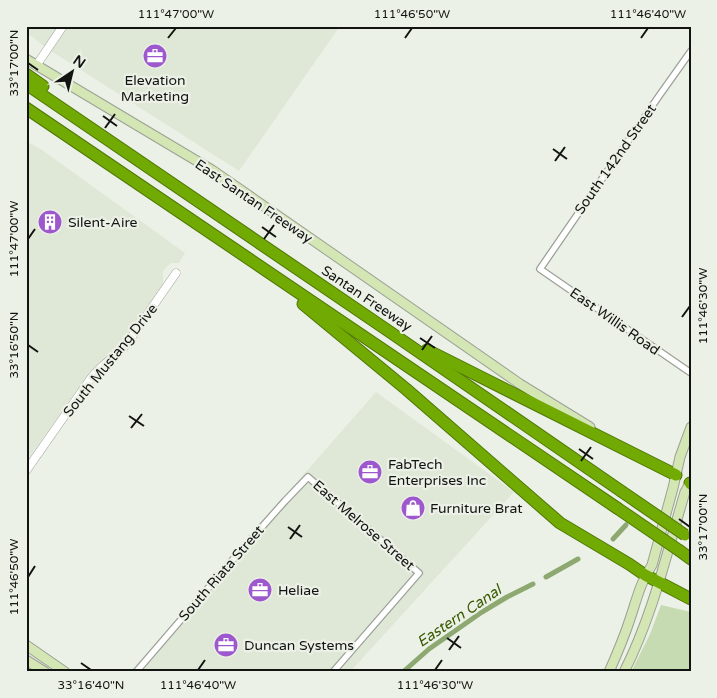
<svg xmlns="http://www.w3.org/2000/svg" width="717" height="698" font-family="'Varela Round',sans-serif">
<rect width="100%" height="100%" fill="#ecf1e7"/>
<g fill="#dfe8d6">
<polygon points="26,26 340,26 239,171 45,47 26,32"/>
<polygon points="26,141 42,150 185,253 179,263 171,263 163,271 163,283 162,285 126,337 120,344 90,371 26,462"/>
<polygon points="376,392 514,492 350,672 130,672"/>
</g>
<polygon fill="#c6dbb2" points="661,605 691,612 691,672 631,672 650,634"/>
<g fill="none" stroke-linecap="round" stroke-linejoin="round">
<g stroke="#8da971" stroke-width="5">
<polyline points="613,539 626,525"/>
<polyline points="546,577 578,559"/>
<polyline points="403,672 429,649 482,612 507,597 533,584"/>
</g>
<defs>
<g id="minor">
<polyline points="691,51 659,96 540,269 691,373"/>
<polyline points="136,672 228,565 285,501 308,477 419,573 333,672"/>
</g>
<g id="tertiary">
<polyline points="36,66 63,26"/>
<path d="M 26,471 L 91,378 C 101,365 115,357 126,345 L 176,273"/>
</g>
<g id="secondary">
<polyline points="26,59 212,170 520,384 590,427"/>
<polyline points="26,645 65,672"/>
<polyline points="26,660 45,672"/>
<path d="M 609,672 C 617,654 625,635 631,616 C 637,598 641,581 652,565 L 673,488 L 680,457 L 691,427"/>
<path d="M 624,672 C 653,615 667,552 685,492 L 691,482"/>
</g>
<g id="motorway">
<polyline points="26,74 43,86"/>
<polyline points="26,84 390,332 621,491"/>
<polyline points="26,108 617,508"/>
<polyline points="303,304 406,389 560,523 629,564 645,575 691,599"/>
<polyline points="427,350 676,475"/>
<polyline points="690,483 691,484"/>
<polyline points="680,551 691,559"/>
</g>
</defs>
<use href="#minor" stroke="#9ca198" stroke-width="8"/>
<use href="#tertiary" stroke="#9ca198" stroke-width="9"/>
<use href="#secondary" stroke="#9ca198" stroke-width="11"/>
<use href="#motorway" stroke="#4f7607" stroke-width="13"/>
<use href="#minor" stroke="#fff" stroke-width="5.5"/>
<use href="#tertiary" stroke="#fff" stroke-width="8"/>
<use href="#secondary" stroke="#d4e6b3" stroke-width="9"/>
<use href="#motorway" stroke="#70aa02" stroke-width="11"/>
<defs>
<g id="motorway-bridge">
<polyline points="621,491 685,535"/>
<polyline points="617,508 680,551"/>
</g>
</defs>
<use href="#motorway-bridge" stroke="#4f7607" stroke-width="13" stroke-linecap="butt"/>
<use href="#motorway-bridge" stroke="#70aa02" stroke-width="11"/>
</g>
<path fill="none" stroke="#121411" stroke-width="2" d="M 168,38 L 176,28M 405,38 L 412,28M 641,38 L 648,28M 28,63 L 38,70M 103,116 L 117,126M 105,128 L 115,114M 553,149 L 567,159M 555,161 L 565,147M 262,227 L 276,237M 28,239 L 35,229M 264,239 L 274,225M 682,317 L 690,306M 420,338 L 435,348M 28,345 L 38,352M 422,350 L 432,336M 129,416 L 144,426M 131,428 L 142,414M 579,449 L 593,459M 581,461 L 591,447M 679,519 L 690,527M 288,527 L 302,537M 290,539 L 300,525M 28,577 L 35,566M 447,638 L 461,648M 449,650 L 459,636M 81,663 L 91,670M 198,670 L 205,660M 435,670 L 442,660"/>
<defs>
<symbol id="office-disc" viewBox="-11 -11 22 22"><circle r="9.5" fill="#9e58cd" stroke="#ecf1e7"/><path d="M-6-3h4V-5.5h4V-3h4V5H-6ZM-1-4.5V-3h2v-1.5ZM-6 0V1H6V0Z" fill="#fff"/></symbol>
<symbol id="building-disc" viewBox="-11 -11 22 22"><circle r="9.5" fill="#9e58cd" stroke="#ecf1e7"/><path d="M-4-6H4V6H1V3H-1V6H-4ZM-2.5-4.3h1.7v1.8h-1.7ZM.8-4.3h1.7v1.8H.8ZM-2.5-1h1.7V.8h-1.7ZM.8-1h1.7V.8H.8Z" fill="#fff"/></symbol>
<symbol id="shop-disc" viewBox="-11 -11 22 22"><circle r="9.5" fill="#9e58cd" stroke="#ecf1e7"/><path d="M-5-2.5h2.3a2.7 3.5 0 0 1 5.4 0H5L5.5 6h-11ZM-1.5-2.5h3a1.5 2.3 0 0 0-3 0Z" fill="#fff"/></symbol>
</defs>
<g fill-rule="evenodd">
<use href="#office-disc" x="141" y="42" width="28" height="28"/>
<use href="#building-disc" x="36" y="208" width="28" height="28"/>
<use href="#office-disc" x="356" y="458" width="28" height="28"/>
<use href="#shop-disc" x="399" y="494" width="28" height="28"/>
<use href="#office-disc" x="246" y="576" width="28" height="28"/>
<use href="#office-disc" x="212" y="631" width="28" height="28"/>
</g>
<g text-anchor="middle" stroke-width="4.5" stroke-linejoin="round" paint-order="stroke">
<g font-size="14" fill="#121411" stroke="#ecf1e7" text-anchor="start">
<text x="155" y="85" text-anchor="middle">Elevation<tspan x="155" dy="16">Marketing</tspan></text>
<text x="68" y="227">Silent-Aire</text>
<text x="388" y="469">FabTech<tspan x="388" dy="16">Enterprises Inc</tspan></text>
<text x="430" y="513">Furniture Brat</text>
<text x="278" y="595">Heliae</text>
<text x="244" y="650">Duncan Systems</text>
</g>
<g font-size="14" fill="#121411" stroke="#ecf1e7">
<text transform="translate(615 159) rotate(-55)" y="5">South 142nd Street</text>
<text transform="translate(254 201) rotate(34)" y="5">East Santan Freeway</text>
<text transform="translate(367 298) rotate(34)" y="5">Santan Freeway</text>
<text transform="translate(615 321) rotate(35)" y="5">East Willis Road</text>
<text transform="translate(110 360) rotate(-51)" y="5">South Mustang Drive</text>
<text transform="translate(364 525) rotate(41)" y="5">East Melrose Street</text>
<text transform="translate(221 573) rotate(-49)" y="5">South Riata Street</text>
</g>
<g font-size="15" font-style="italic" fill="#395900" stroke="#ecf1e7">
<text transform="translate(459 616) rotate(-34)" y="5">Eastern Canal</text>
</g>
</g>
<rect width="717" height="698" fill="none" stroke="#ecf1e7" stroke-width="55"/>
<g transform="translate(72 72) rotate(35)" stroke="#ecf1e7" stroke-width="4" paint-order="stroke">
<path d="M0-4L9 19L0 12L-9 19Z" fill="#121411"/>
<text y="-8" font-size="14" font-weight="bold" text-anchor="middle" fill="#121411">N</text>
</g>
<rect x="28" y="28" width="662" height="642" fill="none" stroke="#121411" stroke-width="2"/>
<g font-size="12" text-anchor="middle" fill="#121411">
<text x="176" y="18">111°47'00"W</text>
<text x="412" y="18">111°46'50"W</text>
<text x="648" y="18">111°46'40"W</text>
<text transform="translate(14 63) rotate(-90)" y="4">33°17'00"N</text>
<text transform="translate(14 239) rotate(-90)" y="4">111°47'00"W</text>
<text transform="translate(703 306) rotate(-90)" y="4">111°46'30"W</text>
<text transform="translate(14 345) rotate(-90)" y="4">33°16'50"N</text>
<text transform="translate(703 527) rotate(-90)" y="4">33°17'00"N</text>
<text transform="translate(14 577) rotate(-90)" y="4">111°46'50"W</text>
<text x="91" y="689">33°16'40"N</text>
<text x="198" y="689">111°46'40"W</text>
<text x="435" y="689">111°46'30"W</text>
</g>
</svg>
